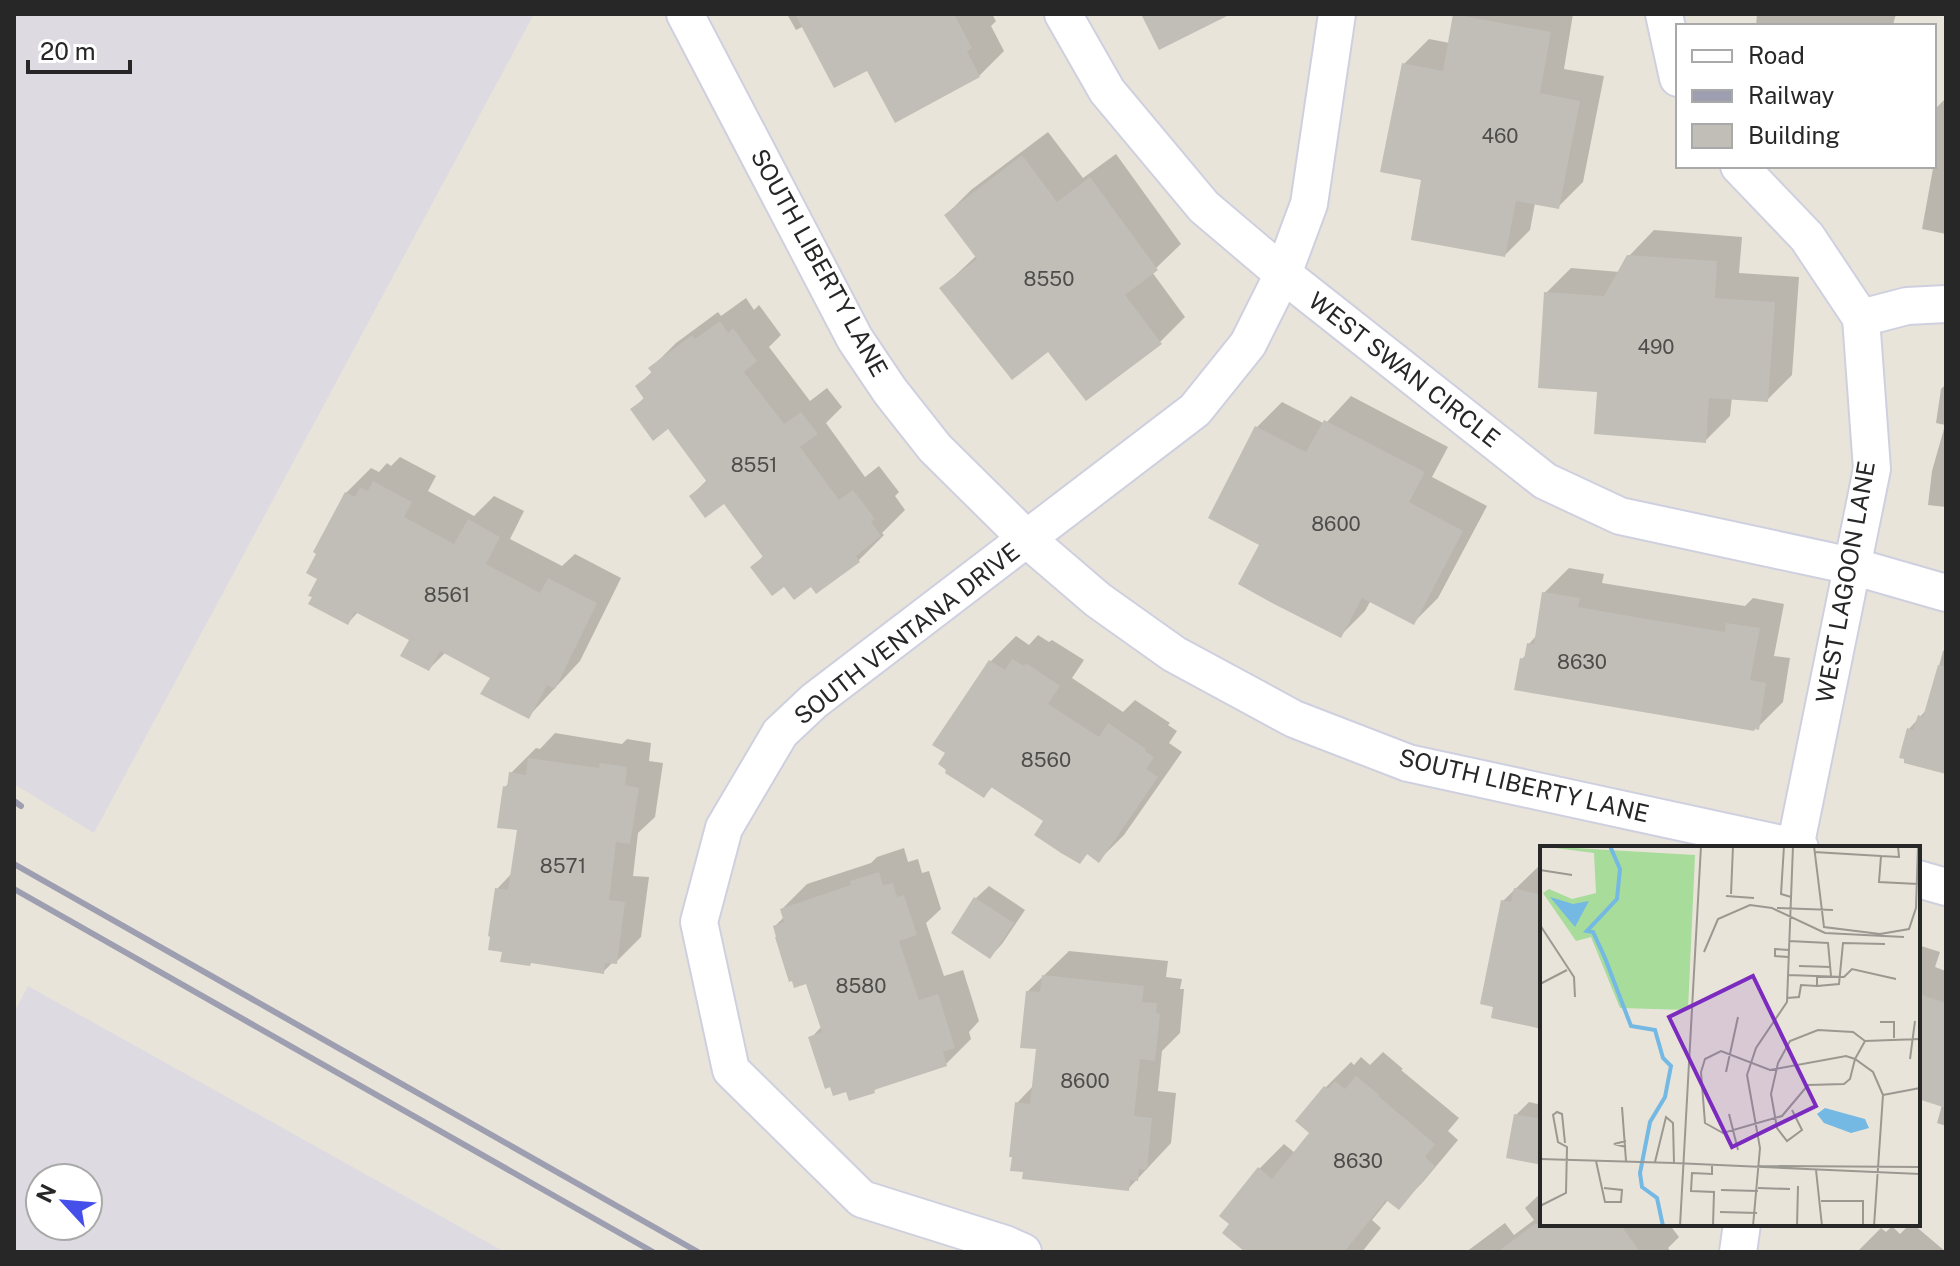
<svg xmlns="http://www.w3.org/2000/svg" width="1960" height="1266" font-family="'Public Sans',sans-serif">
<rect width="100%" height="100%" fill="#e9e4da"/>
<g fill="#dddae2" fill-rule="evenodd">
<polygon points="14,14 534,14 94,833 14,784"/>
<path d="M 28,986 L 505,1252 L 14,1252 L 14,1012 ZM 40,1178 L 88,1178 L 88,1226 L 40,1226 Z"/>
</g>
<g fill="#0003">
<polygon points="787,14 992,14 996,21 991,26 1004,51 979,76 868,69 804,26 796,30"/>
<polygon points="1455,14 1573,14 1564,69 1604,76 1583,182 1558,207 1535,203 1530,230 1505,255 1424,179 1404,64 1429,39 1450,43"/>
<polygon points="1757,14 1898,14 1895,17 1893,26 1756,26"/>
<polygon points="1946,98 1946,234 1922,229 1934,163 1934,110"/>
<polygon points="1048,132 1083,178 1116,154 1181,244 1152,272 1185,317 1160,342 1049,350 942,288 977,255 946,215 971,190"/>
<polygon points="1654,230 1742,237 1739,273 1799,277 1792,375 1767,400 1732,397 1730,416 1705,441 1599,390 1546,293 1571,268 1620,272 1629,256"/>
<polygon points="746,298 754,310 759,305 781,335 769,347 810,401 827,388 842,407 826,423 865,477 879,466 899,492 895,496 905,510 882,533 884,535 859,560 817,592 811,585 753,567 764,555 724,501 691,496 707,480 668,427 633,409 645,397 637,386 653,371 651,368 676,343 718,312 721,316"/>
<polygon points="1946,384 1946,507 1928,505 1932,471 1945,425 1936,423 1941,389"/>
<polygon points="1351,396 1448,447 1432,477 1487,506 1438,598 1413,623 1371,600 1365,611 1340,636 1261,544 1257,427 1282,402 1325,424"/>
<polygon points="400,457 436,476 428,491 474,516 494,496 524,511 510,539 562,566 575,554 621,578 580,661 528,717 492,677 446,652 429,669 412,639 359,611 348,623 319,578 346,493 371,468 379,472 387,463 391,466"/>
<polygon points="1569,568 1604,574 1602,583 1745,606 1753,598 1784,604 1774,656 1790,658 1783,702 1758,727 1522,659 1527,654 1529,644 1537,635 1544,593"/>
<polygon points="1038,635 1049,642 1052,640 1084,660 1072,678 1123,712 1135,700 1170,723 1168,725 1177,731 1169,743 1182,752 1124,835 1099,860 1088,853 1080,862 1045,821 993,786 984,796 948,752 935,744 991,661 1016,636 1029,645"/>
<polygon points="1946,648 1946,772 1909,729 1928,708 1943,651"/>
<polygon points="555,733 622,744 627,739 651,743 649,761 663,763 655,817 638,833 633,876 649,877 641,937 616,962 613,962 603,972 504,950 497,889 513,872 519,829 505,787 510,782 511,773 536,748 540,749"/>
<polygon points="904,848 908,862 918,859 922,873 929,871 941,909 926,923 944,976 963,970 979,1021 969,1032 971,1039 946,1064 878,1086 874,1091 848,1089 811,1038 822,1026 808,982 775,926 784,917 782,909 807,884 871,863 877,857"/>
<polygon points="1541,864 1542,864 1542,1026 1503,901"/>
<polygon points="989,886 1025,910 1002,944 990,957 976,898"/>
<polygon points="1918,945 1940,952 1935,967 1946,971 1946,1126 1937,1123 1942,1105 1918,1097"/>
<polygon points="1069,951 1168,961 1166,977 1182,979 1180,989 1184,989 1180,1033 1162,1051 1158,1091 1176,1093 1171,1143 1128,1189 1017,1103 1034,1085 1038,1048 1028,991"/>
<polygon points="1383,1052 1403,1069 1401,1070 1459,1118 1448,1131 1458,1140 1423,1182 1398,1207 1389,1199 1372,1220 1381,1228 1362,1252 1248,1252 1259,1169 1284,1144 1295,1153 1312,1133 1298,1121 1326,1087 1351,1062 1354,1065 1361,1057 1370,1065"/>
<polygon points="1529,1102 1542,1105 1542,1163 1516,1115"/>
<polygon points="1542,1192 1542,1224 1669,1224 1679,1237 1668,1248 1671,1252 1466,1252 1505,1223 1514,1235 1534,1220 1525,1208"/>
<polygon points="1910,1224 1913,1224 1946,1252 1857,1252 1881,1228 1886,1232 1892,1226 1900,1234"/>
</g>
<g fill="#c1beb7">
<polygon points="795,14 954,14 972,48 967,51 980,77 895,123 867,71 834,88"/>
<polygon points="1141,14 1231,14 1159,50"/>
<polygon points="1453,14 1551,32 1540,93 1580,101 1559,209 1516,201 1505,257 1411,240 1421,180 1380,172 1402,63 1443,71"/>
<polygon points="1022,155 1057,202 1090,177 1158,270 1125,295 1162,344 1086,401 1048,352 1012,380 939,288 977,259 944,215"/>
<polygon points="1627,255 1717,261 1715,298 1775,302 1768,402 1709,398 1706,443 1594,434 1597,392 1538,388 1544,292 1604,296"/>
<polygon points="720,321 728,333 733,328 757,361 744,372 784,424 801,412 818,434 800,447 839,500 853,490 875,519 871,522 881,536 856,556 860,562 816,594 811,587 794,600 784,587 772,596 750,567 763,557 724,504 705,518 689,496 707,482 668,429 653,441 630,409 644,399 635,386 652,373 648,368 692,335 695,339"/>
<polygon points="1324,420 1425,472 1409,502 1463,531 1414,625 1362,598 1341,638 1274,604 1238,584 1259,545 1208,518 1255,426 1306,452"/>
<polygon points="373,481 412,502 404,517 454,544 468,519 500,537 486,564 540,593 548,578 597,603 555,689 547,685 529,719 480,694 490,678 440,651 429,671 400,656 409,640 355,612 348,625 308,604 312,597 308,596 317,579 306,573 316,554 313,552 345,492 355,497 360,487 368,491"/>
<polygon points="1542,592 1580,598 1578,607 1629,616 1725,632 1726,623 1760,628 1750,680 1766,683 1759,730 1755,729 1754,731 1514,690 1520,658 1524,659 1527,643 1534,644"/>
<polygon points="1012,659 1024,666 1026,663 1060,686 1048,704 1099,737 1108,723 1146,749 1145,751 1154,757 1146,769 1158,777 1099,863 1087,854 1080,864 1061,853 1034,835 1043,821 991,787 984,798 945,773 946,770 938,764 945,753 932,745 989,660 1005,670"/>
<polygon points="1938,665 1946,666 1946,774 1904,763 1904,759 1899,758 1907,728 1913,730 1918,715 1923,717"/>
<polygon points="528,758 599,768 600,763 627,767 625,785 639,788 630,844 616,842 609,900 625,902 617,964 605,963 604,974 531,963 530,966 500,962 502,952 488,950 490,937 488,936 495,888 508,890 517,830 497,828 503,786 507,787 509,772 526,775"/>
<polygon points="879,872 883,885 893,883 897,897 904,895 917,935 899,941 919,1000 938,994 955,1048 943,1052 947,1066 874,1090 875,1093 849,1101 846,1092 833,1096 830,1087 825,1089 808,1037 822,1032 806,984 794,988 792,981 789,982 775,937 776,937 773,926 784,922 780,909 851,885 850,881"/>
<polygon points="1514,888 1542,895 1542,1029 1491,1018 1493,1007 1480,1004 1501,900 1511,902"/>
<polygon points="974,897 1014,923 990,959 951,933"/>
<polygon points="1042,975 1144,986 1142,1002 1157,1003 1156,1013 1160,1014 1155,1061 1140,1059 1134,1116 1152,1118 1147,1170 1139,1169 1138,1181 1130,1180 1129,1191 1022,1179 1023,1172 1010,1171 1012,1157 1009,1157 1015,1102 1030,1104 1036,1049 1020,1048 1026,991 1040,992"/>
<polygon points="1918,994 1946,1003 1946,1108 1918,1099"/>
<polygon points="1356,1076 1379,1095 1378,1096 1435,1144 1425,1157 1435,1166 1399,1210 1386,1200 1344,1252 1245,1252 1222,1233 1229,1224 1219,1216 1258,1167 1272,1179 1309,1133 1295,1121 1324,1086 1328,1089 1335,1081 1345,1089"/>
<polygon points="1514,1114 1542,1119 1542,1165 1506,1158"/>
<polygon points="1535,1224 1620,1224 1640,1252 1497,1252"/>
</g>
<g fill="none" stroke-linecap="round" stroke-linejoin="round">
<defs>
<g id="minor">
<polyline points="685,14 855,339 890,391 935,448 1028,540 1098,600 1174,654 1294,719 1408,763 1800,848"/>
<polyline points="1063,14 1107,91 1204,207 1283,274 1545,481 1620,516 1852,566 1946,593"/>
<polyline points="1664,14 1678,78"/>
<polyline points="1739,166 1807,237 1861,318 1872,469 1795,848"/>
<polyline points="1861,318 1907,306 1946,304"/>
<polyline points="1918,879 1946,887"/>
<polyline points="1023,1252 1005,1244 862,1199 731,1070 699,922 724,828 780,733 814,701 1195,410 1248,344 1283,274 1309,204 1337,14"/>
<polyline points="1738,1252 1742,1224"/>
</g>
</defs>
<use href="#minor" stroke="#cfd0df" stroke-width="40"/>
<use href="#minor" stroke="#fff" stroke-width="36"/>
<g stroke="#9d9eb0" stroke-width="6">
<polyline points="14,801 21,806"/>
<polyline points="14,864 698,1252"/>
<polyline points="14,889 653,1252"/>
</g>
</g>
<g text-anchor="middle" stroke-width="6" stroke-linejoin="round" paint-order="stroke">
<g font-size="20" fill="#4e4d4b">
<text x="1500" y="143">460</text>
<text x="1049" y="286">8550</text>
<text x="1656" y="354">490</text>
<text x="754" y="472">8551</text>
<text x="1336" y="531">8600</text>
<text x="447" y="602">8561</text>
<text x="1582" y="669">8630</text>
<text x="1046" y="767">8560</text>
<text x="563" y="873">8571</text>
<text x="861" y="993">8580</text>
<text x="1085" y="1088">8600</text>
<text x="1358" y="1168">8630</text>
</g>
<g font-size="24" fill="#272727" stroke="#fff">
<text transform="translate(819 263) rotate(61)" y="8">SOUTH LIBERTY LANE</text>
<text transform="translate(1404 370) rotate(38)" y="8">WEST SWAN CIRCLE</text>
<text transform="translate(1846 582) rotate(-80)" y="8">WEST LAGOON LANE</text>
<text transform="translate(907 634) rotate(-38)" y="8">SOUTH VENTANA DRIVE</text>
<text transform="translate(1524 786) rotate(13)" y="8">SOUTH LIBERTY LANE</text>
</g>
</g>
<g transform="translate(1540 846)">
<rect width="380" height="380" fill="#e9e4da"/>
<path d="M 0,0 L 155,9 L 148,164 L 80,162 L 51,91 L 36,95 L 3,47 L 9,43 L 32,53 L 56,47 L 54,7 Z" fill="#a8dc9a"/>
<path d="M 10,51 L 33,58 L 49,55 L 35,81 ZM 285,262 L 325,273 L 329,282 L 311,287 L 284,277 L 277,268 Z" fill="#74b8e4"/>
<path fill="none" stroke="#74b8e4" stroke-width="4" d="M 70,0 L 80,23 L 77,53 L 47,85 L 53,86 L 65,112 L 91,180 L 115,184 L 123,212 L 131,220 L 125,251 L 110,276 L 100,327 L 102,341 L 117,352 L 123,380"/>
<path fill="none" stroke="#9b9892" stroke-width="2" d="M 244,0 L 241,48 L 251,51M 274,0 L 284,81 L 340,88 L 369,83 L 376,62 L 378,0M 358,0 L 359,11 L 341,10 L 339,36 L 378,38M 274,6 L 341,10M 0,24 L 32,29M 191,48 L 193,0M 186,50 L 214,52M 237,62 L 293,64M 0,79 L 34,131 L 35,151M 249,95 L 288,97 L 291,130M 164,106 L 178,73 L 210,59 L 232,62 L 285,87 L 364,91M 248,111 L 235,110 L 235,103 L 249,104M 259,120 L 291,121M 248,129 L 304,131 L 312,123 L 356,133M 0,138 L 27,124M 277,140 L 299,138 L 303,97 L 345,98M 247,152 L 259,151 L 261,139 L 277,140 L 277,130M 340,176 L 354,176 L 354,192M 370,213 L 375,175M 186,226 L 198,171M 343,249 L 380,242M 82,261 L 86,315M 252,264 L 262,284 L 247,295 L 237,282 L 231,248 L 238,217 L 250,195 L 278,184 L 313,186 L 325,195M 189,268 L 198,304M 86,295 L 74,298 L 86,301M 0,313 L 134,317M 56,315 L 65,356 L 81,356 L 82,344 L 64,342M 115,316 L 126,271 L 133,277 L 134,317M 134,317 L 380,328M 172,318 L 172,328 L 152,327 L 151,345 L 174,346 L 173,380M 219,320 L 380,321M 276,324 L 282,380M 218,342 L 250,343M 181,344 L 218,345M 281,355 L 323,355 L 323,380M 0,360 L 26,347 L 27,301 L 18,296 L 13,269 L 17,266 L 22,268 L 25,297M 180,366 L 217,367M 140,380 L 161,0M 213,380 L 220,302 L 207,229 L 216,202 L 247,156 L 253,0M 257,380 L 258,340M 334,380 L 343,249 L 333,226 L 315,213 L 306,210 L 230,224 L 181,205 L 165,213 L 161,226 L 165,277 L 183,287 L 242,270 L 268,239 L 304,238 L 310,233 L 315,213 L 325,195 L 380,193"/>
<path fill="#7b2cbf" fill-opacity="0.15" stroke="#7b2cbf" stroke-width="4" d="M 213,130 L 276,260 L 192,301 L 129,171 Z"/>
<rect width="380" height="380" fill="none" stroke="#272727" stroke-width="4"/>
</g>
<rect width="1960" height="1266" fill="none" stroke="#272727" stroke-width="32"/>
<rect x="1676" y="24" width="260" height="144" fill="#ffffff" stroke="#a9a9a9" stroke-width="2"/>
<rect x="1692" y="50" width="40" height="12" fill="#ffffff" stroke="#a9a9a9" stroke-width="2"/>
<text x="1748" y="64" font-size="24" fill="#272727">Road</text>
<rect x="1692" y="90" width="40" height="12" fill="#9d9eb0" stroke="#a9a9a9" stroke-width="2"/>
<text x="1748" y="104" font-size="24" fill="#272727">Railway</text>
<rect x="1692" y="124" width="40" height="24" fill="#c1beb7" stroke="#a9a9a9" stroke-width="2"/>
<text x="1748" y="144" font-size="24" fill="#272727">Building</text>
<g transform="translate(64 1202) rotate(296)"><circle r="38" fill="#ffffff" stroke="#a9a9a9" stroke-width="2"/>
<path d="M0-6L14 30L0 20L-14 30Z" fill="#4550ea"/>
<text y="-12" font-size="22" font-weight="bold" text-anchor="middle" fill="#272727">N</text>
</g>
<path d="M28 60v12h102v-12" fill="none" stroke="#272727" stroke-width="4"/>
<text x="40" y="60" font-size="24" fill="#272727" stroke="#ffffff" stroke-width="6" paint-order="stroke">20 m</text>
</svg>
